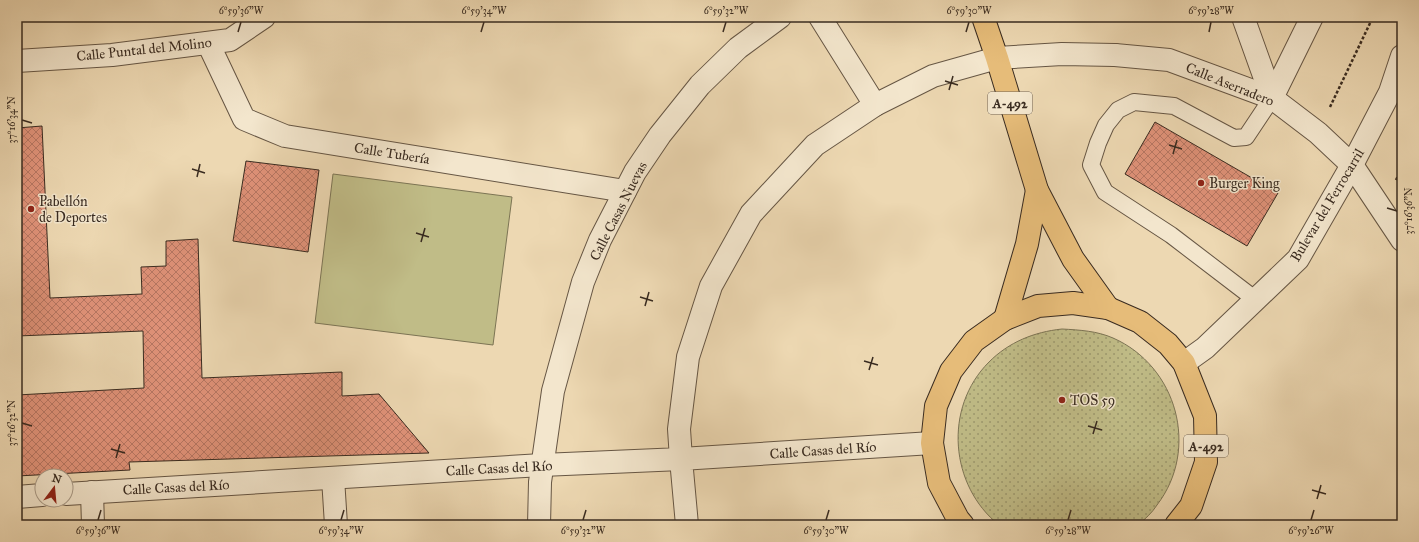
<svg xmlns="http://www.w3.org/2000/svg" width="1419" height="542" font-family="'IM FELL Great Primer',serif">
<defs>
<pattern id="grass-dots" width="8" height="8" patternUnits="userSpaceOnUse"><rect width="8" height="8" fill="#c0bc87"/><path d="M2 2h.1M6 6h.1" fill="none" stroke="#9d996e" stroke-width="1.8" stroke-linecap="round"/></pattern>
<pattern id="building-cross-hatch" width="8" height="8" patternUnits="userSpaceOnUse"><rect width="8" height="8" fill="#e09279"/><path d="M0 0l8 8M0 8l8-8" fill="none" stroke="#b77763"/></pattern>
</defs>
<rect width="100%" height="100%" fill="#edd8b2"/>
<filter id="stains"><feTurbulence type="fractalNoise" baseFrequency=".005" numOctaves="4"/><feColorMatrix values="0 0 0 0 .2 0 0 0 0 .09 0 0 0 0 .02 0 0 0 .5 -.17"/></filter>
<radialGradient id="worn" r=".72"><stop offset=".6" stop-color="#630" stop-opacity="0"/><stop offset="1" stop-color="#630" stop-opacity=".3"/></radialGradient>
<path fill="url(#grass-dots)" stroke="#7c7454" d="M 1062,329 C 1080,330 1097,331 1113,338 C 1177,366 1200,449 1157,505 C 1152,513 1145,519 1138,525 L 999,525 C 950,486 943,408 989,362 C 1009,342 1034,332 1062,329 Z"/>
<polygon fill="#c0bc87" stroke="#7c7454" points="333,174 512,197 493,345 315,323"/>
<g fill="url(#building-cross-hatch)" stroke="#392b20">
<polygon points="1155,122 1278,193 1247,246 1125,174"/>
<polygon points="42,126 50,298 142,294 141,267 166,266 166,241 198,239 202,378 342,372 342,396 379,394 429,453 129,462 130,470 17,476 17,395 144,388 143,331 17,336 17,128"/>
<polygon points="246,161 319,170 308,252 233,241"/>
</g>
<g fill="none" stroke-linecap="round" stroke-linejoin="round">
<defs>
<polyline id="service" points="1256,300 1171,235 1105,192 1091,165 1098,143 1106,125 1118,110 1134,102 1174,106 1234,138 1246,137 1272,98"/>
<g id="pedestrian">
<polyline points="208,43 244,119 285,136 625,191"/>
<polyline points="997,58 1062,54 1115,55"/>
<polyline points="17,61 112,55 230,40 264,17"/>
<polyline points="1352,165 1402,240"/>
<polyline points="333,478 336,525"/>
<polyline points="92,492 93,525"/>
<polyline points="66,494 542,465"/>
<polyline points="17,497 42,495"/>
</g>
<g id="minor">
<polyline points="820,17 875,105"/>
<polyline points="1243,17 1272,98"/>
<polyline points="1115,55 1169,60 1272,98 1318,133 1352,165"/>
<polyline points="1272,98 1312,17"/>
<polyline points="542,465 681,459 679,429 688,357 711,286 751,214 815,145 875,105 933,76 997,58"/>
<polyline points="539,525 540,482 553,391 583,282 600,240 635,172 660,135 700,85 738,48 780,17"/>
</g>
<g id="tertiary">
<polyline points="1184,363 1205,348 1298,259 1352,165 1390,92 1402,56"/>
<polyline points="687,525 681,459 932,443"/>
</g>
<g id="primary">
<polyline points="983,17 997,58 1037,190 1073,259 1108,308"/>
<polyline points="1005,319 1027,244 1037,190"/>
<polyline points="963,525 958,519 939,483 932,443 936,406 951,371 974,341 1005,319 1038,306 1073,303 1108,308 1140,322 1168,344 1184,363 1205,416 1206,462 1191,506 1176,525"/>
</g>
</defs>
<use href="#service" stroke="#665644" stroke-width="18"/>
<use href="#pedestrian" stroke="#665644" stroke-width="24"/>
<use href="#minor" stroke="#665644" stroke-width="24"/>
<use href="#tertiary" stroke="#665644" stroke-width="24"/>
<use href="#primary" stroke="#392b20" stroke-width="24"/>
<g stroke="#392b20" stroke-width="2.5" stroke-dasharray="3 2" stroke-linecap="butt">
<polyline points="1330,107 1373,17"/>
<polyline points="1396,180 1402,168"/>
</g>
<use href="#service" stroke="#f3e6cd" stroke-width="16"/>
<use href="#pedestrian" stroke="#f3e6cd" stroke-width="22"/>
<use href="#minor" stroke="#f3e6cd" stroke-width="22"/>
<use href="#tertiary" stroke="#f3e6cd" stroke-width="22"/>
<use href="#primary" stroke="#e6bc79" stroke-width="22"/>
</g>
<path fill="none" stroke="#392b20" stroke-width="1.5" d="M 238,32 L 241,22M 481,32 L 484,22M 723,32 L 726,22M 966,32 L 969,22M 1209,32 L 1211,22M 945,81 L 958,85M 949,90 L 953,76M 22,120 L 32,123M 1169,145 L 1182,149M 1173,154 L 1177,140M 192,169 L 205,173M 197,177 L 200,164M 1387,208 L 1397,211M 416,233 L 429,237M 421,242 L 425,228M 640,297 L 653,301M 645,306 L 649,292M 864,361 L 878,365M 869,370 L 873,357M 22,423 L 32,426M 1088,426 L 1102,430M 1093,434 L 1097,421M 111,449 L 125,453M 116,458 L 120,444M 1312,490 L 1326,494M 1317,499 L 1321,485M 98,520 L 101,510M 341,520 L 344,510M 583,520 L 586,510M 826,520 L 829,510M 1068,520 L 1071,510M 1311,520 L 1314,510"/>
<g fill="#8f2418" stroke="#f3e6cd" stroke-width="1.5">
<circle cx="1201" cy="183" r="4"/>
<circle cx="31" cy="209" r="4"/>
<circle cx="1062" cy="400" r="4"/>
</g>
<g text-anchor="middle" stroke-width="3" stroke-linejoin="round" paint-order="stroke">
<g fill="#f3e6cd" stroke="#716354" stroke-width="1">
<rect x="988" y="92" width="44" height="22" rx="3"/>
<rect x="1184" y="435" width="44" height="22" rx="3"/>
</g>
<g font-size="13" font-weight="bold" fill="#392b20">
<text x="1010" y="108">A-492</text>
<text x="1206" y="451">A-492</text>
</g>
<g font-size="14" fill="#392b20" stroke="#f3e6cd">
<text transform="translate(144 49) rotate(-6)" y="5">Calle Puntal del Molino</text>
<text transform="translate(1230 84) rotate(22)" y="5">Calle Aserradero</text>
<text transform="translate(392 153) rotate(9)" y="5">Calle Tubería</text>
<text transform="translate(1327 205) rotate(-59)" y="5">Bulevar del Ferrocarril</text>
<text transform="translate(618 211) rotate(-63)" y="5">Calle Casas Nuevas</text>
<text transform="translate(823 450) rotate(-4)" y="5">Calle Casas del Río</text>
<text transform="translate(499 468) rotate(-3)" y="5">Calle Casas del Río</text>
<text transform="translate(176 487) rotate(-3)" y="5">Calle Casas del Río</text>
</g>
<g font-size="14" fill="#392b20" stroke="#f3e6cd" text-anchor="start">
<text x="1209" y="188">Burger King</text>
<text x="39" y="206">Pabellón<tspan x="39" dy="16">de Deportes</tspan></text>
<text x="1070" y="405">TOS 59</text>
</g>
</g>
<rect width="1419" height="542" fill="none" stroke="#edd8b2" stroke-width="44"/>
<g transform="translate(54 488) rotate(16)"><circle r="19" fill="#f3e6cd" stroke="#a99b88"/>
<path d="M0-3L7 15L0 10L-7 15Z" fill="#8f2418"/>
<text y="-6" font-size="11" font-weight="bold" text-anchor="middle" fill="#392b20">N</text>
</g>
<rect x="22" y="22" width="1375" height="498" fill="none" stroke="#392b20" stroke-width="1.5"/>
<g font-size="10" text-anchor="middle" fill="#392b20">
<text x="241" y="14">6°59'36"W</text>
<text x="484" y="14">6°59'34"W</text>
<text x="726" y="14">6°59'32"W</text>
<text x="969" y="14">6°59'30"W</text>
<text x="1211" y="14">6°59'28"W</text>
<text transform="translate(11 120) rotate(-90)" y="4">37°16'34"N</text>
<text transform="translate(1408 211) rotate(-90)" y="4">37°16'36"N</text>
<text transform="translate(11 423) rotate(-90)" y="4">37°16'32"N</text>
<text x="98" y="534">6°59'36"W</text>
<text x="341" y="534">6°59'34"W</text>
<text x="583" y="534">6°59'32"W</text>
<text x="826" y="534">6°59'30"W</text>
<text x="1068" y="534">6°59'28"W</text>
<text x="1311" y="534">6°59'26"W</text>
</g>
<rect width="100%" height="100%" filter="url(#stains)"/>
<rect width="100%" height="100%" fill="url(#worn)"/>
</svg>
